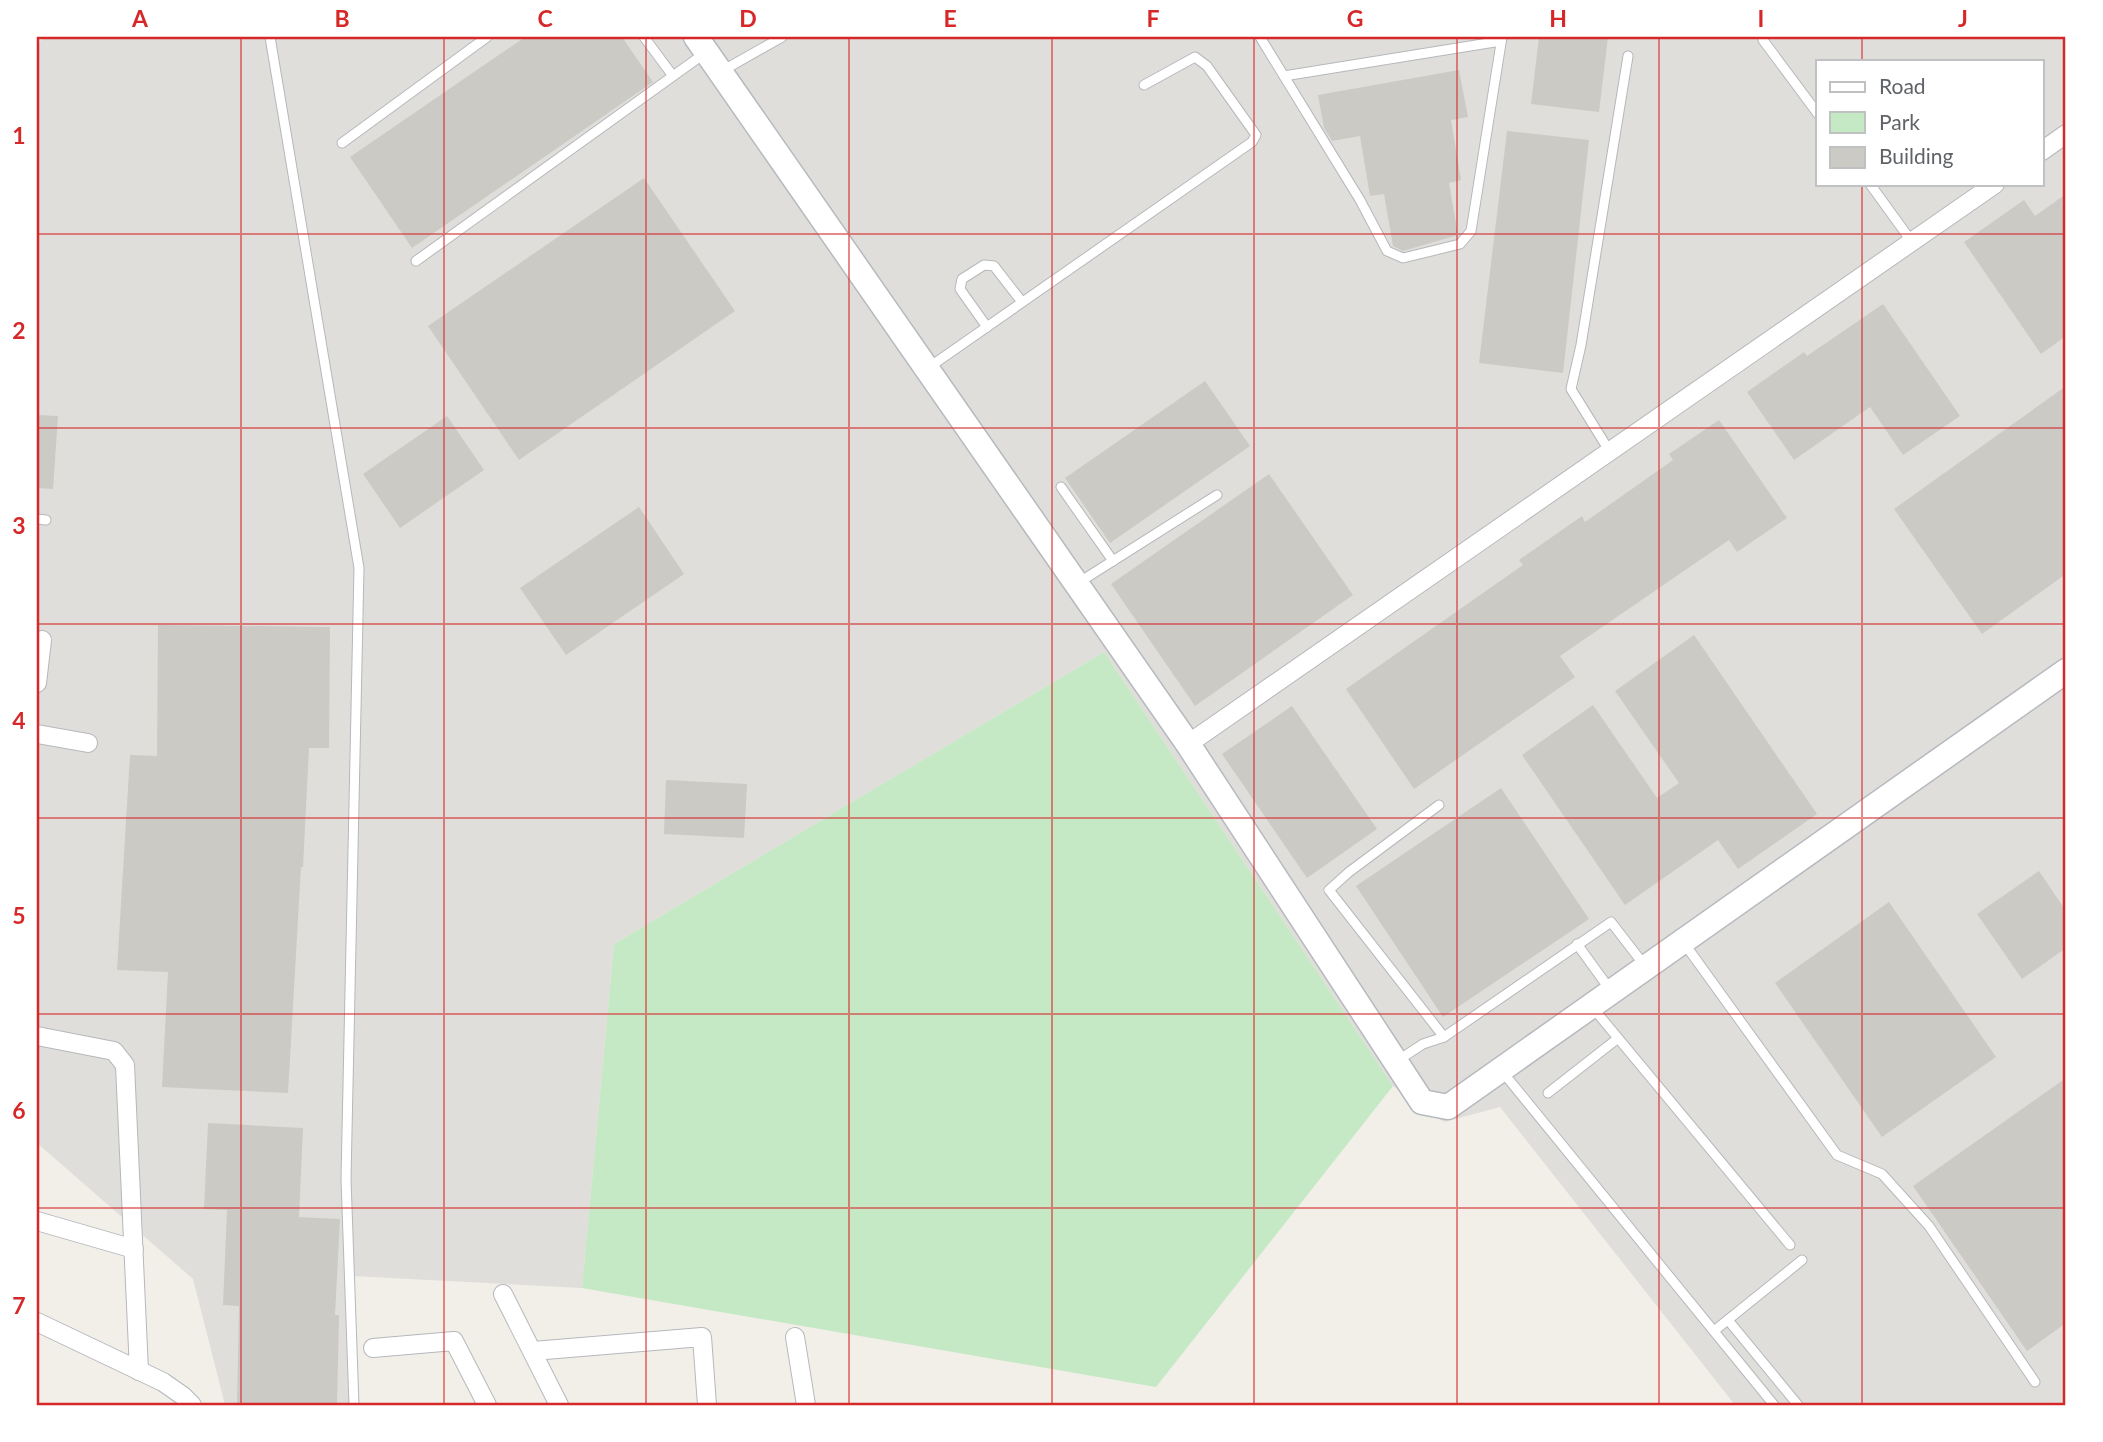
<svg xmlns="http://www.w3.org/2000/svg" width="2103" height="1442" font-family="Lato,sans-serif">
<rect width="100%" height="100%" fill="#f1efe8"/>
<path fill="#e0deda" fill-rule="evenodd" d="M 46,37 L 2066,37 L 2066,1405 L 1735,1405 L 1500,1107 L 1444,1122 L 1393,1086 L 1104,652 L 614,944 L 582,1288 L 352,1276 L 354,1405 L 225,1405 L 193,1279 L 37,1143 L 37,43 ZM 1818,61 L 2042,61 L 2042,184 L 1818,184 Z"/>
<polygon fill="#c5e8c5" points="1104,652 1393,1086 1156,1387 582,1288 614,944"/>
<g fill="#cccac5">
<polygon points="525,37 622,37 653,82 412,248 350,157"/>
<polygon points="1539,37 1608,37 1599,112 1531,104"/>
<polygon points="1459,70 1468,117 1451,120 1461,180 1449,183 1458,235 1403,251 1393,246 1384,194 1370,196 1360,136 1332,141 1324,128 1318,95"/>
<polygon points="1507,131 1589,140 1563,373 1479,363"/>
<polygon points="644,178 735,311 519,460 428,326"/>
<polygon points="2066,194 2066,336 2041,354 1964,242 2024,200 2035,216"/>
<polygon points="1883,304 1960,416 1903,455 1870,407 1794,460 1747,392 1804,352 1807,356"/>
<polygon points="1205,381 1250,446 1110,543 1065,478"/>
<polygon points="2066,386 2066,574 1982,634 1894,509"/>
<polygon points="37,415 58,416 53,489 37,488"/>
<polygon points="447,416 484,470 400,528 363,474"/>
<polygon points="1719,420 1787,518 1737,552 1729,540 1560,656 1575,677 1414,789 1346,689 1523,565 1519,560 1582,516 1585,522 1673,460 1669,454"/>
<polygon points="1269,474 1353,595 1195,706 1111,584"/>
<polygon points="639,507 684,574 566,655 520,588"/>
<polygon points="158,625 330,627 329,748 309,748 303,867 301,867 288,1093 162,1087 168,972 117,970 130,755 157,756"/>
<polygon points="1694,635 1817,814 1738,869 1718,840 1625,905 1522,755 1593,705 1657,798 1679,783 1615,691"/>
<polygon points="1292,706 1377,829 1307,878 1222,754"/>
<polygon points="666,780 747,784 744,838 664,834"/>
<polygon points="1501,788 1589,919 1443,1017 1356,886"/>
<polygon points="2039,871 2066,911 2066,948 2022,979 1977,914"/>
<polygon points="1889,902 1996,1057 1882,1137 1775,983"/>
<polygon points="2066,1078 2066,1323 2027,1351 1913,1186"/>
<polygon points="208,1123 303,1128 299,1217 340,1219 335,1315 339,1315 337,1405 237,1405 239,1306 223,1305 227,1210 204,1209"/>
</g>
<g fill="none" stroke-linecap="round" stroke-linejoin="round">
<defs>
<g id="lane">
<polyline points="270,37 359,568 346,1179 354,1405"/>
<polyline points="644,37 673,76"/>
<polyline points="1260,37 1360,200 1387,251 1403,258 1460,244 1471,231 1502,37"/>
<polyline points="1763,40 1818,114"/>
<polyline points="722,71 782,37"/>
<polyline points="1284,76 1501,41"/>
<polyline points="342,143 487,37"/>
<polyline points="1870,184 1912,242"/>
<polyline points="416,261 705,53"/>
<polyline points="987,327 960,289 962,279 984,265 994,266 1022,302"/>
<polyline points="928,368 1252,142 1256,135 1207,66 1195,57 1144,85"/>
<polyline points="1610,452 1571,389 1581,345 1628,56"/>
<polyline points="1061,487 1113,561"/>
<polyline points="37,519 46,520"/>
<polyline points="1078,583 1217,495"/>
<polyline points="1439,805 1349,872 1329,890 1444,1037"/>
<polyline points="1684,943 1837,1155 1882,1174 1929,1226 2035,1382"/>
<polyline points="1577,944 1611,991"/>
<polyline points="1593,1008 1790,1245"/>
<polyline points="1397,1061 1423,1044 1444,1037 1611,922 1645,966"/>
<polyline points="1501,1070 1774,1405"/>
<polyline points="1548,1093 1617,1039"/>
<polyline points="1728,1320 1798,1405"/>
<polyline points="1714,1331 1802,1260"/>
</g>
<g id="street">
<polyline points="2042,151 2066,134"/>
<polyline points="37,683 42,640"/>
<polyline points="37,734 88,743"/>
<polyline points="1188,744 1995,184"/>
<polyline points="37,1036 114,1051 125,1065 139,1371"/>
<polyline points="37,1221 134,1249"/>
<polyline points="503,1294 559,1405"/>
<polyline points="37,1322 163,1382 183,1396 192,1405"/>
<polyline points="795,1337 806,1405"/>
<polyline points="373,1348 454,1341 487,1405"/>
<polyline points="533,1351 702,1337 707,1405"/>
</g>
<polyline id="secondary" points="696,37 1188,744 1422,1102 1448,1107 2066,671"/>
</defs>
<use href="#lane" stroke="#b5b8bc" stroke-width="11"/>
<use href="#street" stroke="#b5b8bc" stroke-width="20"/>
<use href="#secondary" stroke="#b6babf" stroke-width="27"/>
<use href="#lane" stroke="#fff" stroke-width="9"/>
<use href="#street" stroke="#fff" stroke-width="18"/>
<use href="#secondary" stroke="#fff" stroke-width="24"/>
</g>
<path fill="none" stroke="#d62828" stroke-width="2" stroke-opacity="0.55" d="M 241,37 L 241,1405M 444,37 L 444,1405M 646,37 L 646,1405M 849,37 L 849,1405M 1052,37 L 1052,1405M 1254,37 L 1254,1405M 1457,37 L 1457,1405M 1659,37 L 1659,1405M 1862,37 L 1862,61M 1862,184 L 1862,1405M 37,234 L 2066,234M 37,428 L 2066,428M 37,624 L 2066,624M 37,818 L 2066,818M 37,1014 L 2066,1014M 37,1208 L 2066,1208"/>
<rect width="2103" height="1442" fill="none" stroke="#ffffff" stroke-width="77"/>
<rect x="1816" y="60" width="228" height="126" fill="#ffffff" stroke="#bfc1c3" stroke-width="2"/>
<rect x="1830" y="82" width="35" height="10" fill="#ffffff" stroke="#bfc1c3" stroke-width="2"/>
<text x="1879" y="94" font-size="21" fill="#5f6368">Road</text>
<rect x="1830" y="112" width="35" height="21" fill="#c5e8c5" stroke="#bfc1c3" stroke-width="2"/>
<text x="1879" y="130" font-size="21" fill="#5f6368">Park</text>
<rect x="1830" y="147" width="35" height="21" fill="#cccac5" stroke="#bfc1c3" stroke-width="2"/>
<text x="1879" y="164" font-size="21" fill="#5f6368">Building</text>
<rect x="38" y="38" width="2026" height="1366" fill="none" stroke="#d62828" stroke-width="2.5"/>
<g font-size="23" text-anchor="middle" font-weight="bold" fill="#d62828">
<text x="140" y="27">A</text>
<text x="342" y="27">B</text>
<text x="545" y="27">C</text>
<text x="748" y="27">D</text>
<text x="950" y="27">E</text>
<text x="1153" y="27">F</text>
<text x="1355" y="27">G</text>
<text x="1558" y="27">H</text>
<text x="1761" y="27">I</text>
<text x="1963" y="27">J</text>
<text x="19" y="144">1</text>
<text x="19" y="339">2</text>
<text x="19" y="534">3</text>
<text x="19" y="729">4</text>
<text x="19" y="924">5</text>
<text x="19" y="1119">6</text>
<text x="19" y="1314">7</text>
</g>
</svg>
